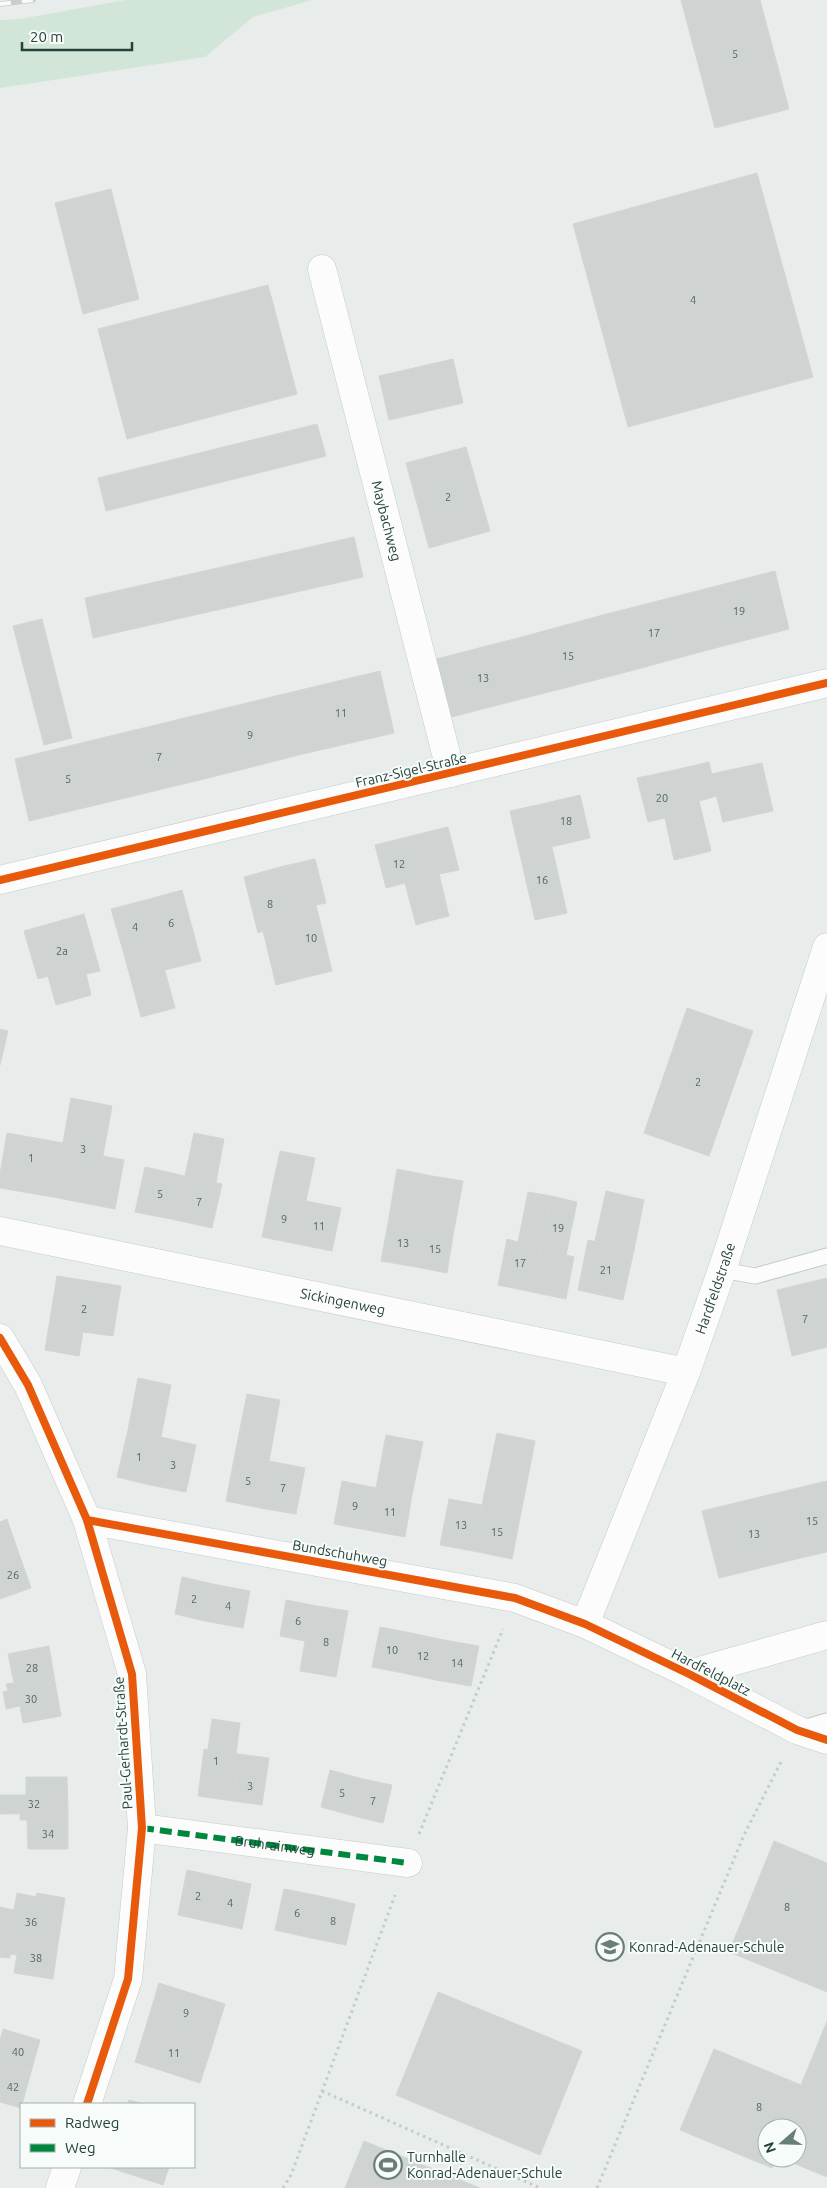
<svg xmlns="http://www.w3.org/2000/svg" width="827" height="2188" font-family="Ubuntu,sans-serif">
<rect width="100%" height="100%" fill="#e8edeb"/>
<polygon fill="#d1e6d8" points="125,0 312,0 253,17 205,57 0,88 0,20 20,19"/>
<g fill="#cfd4d2" stroke="#d1d6d4">
<polygon points="681,0 760,0 789,109 715,128"/>
<polygon points="757,173 813,377 628,427 573,224"/>
<polygon points="111,189 139,299 83,314 55,203"/>
<polygon points="268,285 297,394 127,439 98,329"/>
<polygon points="453,359 463,403 389,420 379,376"/>
<polygon points="317,424 326,456 106,511 98,478"/>
<polygon points="466,447 490,531 429,548 406,463"/>
<polygon points="354,537 363,577 93,638 85,598"/>
<polygon points="775,571 789,629 704,651 689,593"/>
<polygon points="689,593 704,651 619,674 603,615"/>
<polygon points="603,615 619,674 533,696 518,638"/>
<polygon points="42,619 72,738 44,745 13,626"/>
<polygon points="518,638 533,696 448,718 432,660"/>
<polygon points="380,671 394,733 303,754 288,693"/>
<polygon points="288,693 303,754 212,777 197,715"/>
<polygon points="197,715 212,777 121,799 106,737"/>
<polygon points="106,737 121,799 29,821 15,759"/>
<polygon points="709,762 717,796 699,801 711,851 695,855 675,770"/>
<polygon points="762,763 773,811 723,822 711,774"/>
<polygon points="675,770 695,855 674,860 665,818 648,822 637,778"/>
<polygon points="580,795 590,838 551,847 542,804"/>
<polygon points="542,804 567,913 535,920 510,811"/>
<polygon points="448,827 459,870 439,874 449,916 433,920 411,836"/>
<polygon points="411,836 433,920 416,925 405,883 386,888 375,845"/>
<polygon points="315,859 326,903 316,905 332,971 307,977 280,867"/>
<polygon points="280,867 307,977 276,985 263,931 258,933 244,877"/>
<polygon points="182,890 201,961 165,970 146,900"/>
<polygon points="146,900 158,945 124,954 111,909"/>
<polygon points="84,914 100,971 86,974 91,995 56,1005 48,976 38,979 24,931"/>
<polygon points="158,945 175,1008 141,1017 124,954"/>
<polygon points="687,1008 753,1031 709,1156 644,1133"/>
<polygon points="0,1029 8,1031 0,1065"/>
<polygon points="71,1098 112,1106 94,1205 53,1197"/>
<polygon points="7,1133 63,1143 53,1197 0,1188 0,1174"/>
<polygon points="194,1133 224,1139 216,1182 185,1176"/>
<polygon points="280,1151 315,1158 306,1201 271,1193"/>
<polygon points="103,1156 124,1160 115,1209 94,1205"/>
<polygon points="145,1167 185,1176 176,1220 135,1212"/>
<polygon points="397,1169 432,1176 424,1225 389,1218"/>
<polygon points="185,1176 222,1184 212,1228 176,1220"/>
<polygon points="432,1176 463,1181 454,1230 424,1225"/>
<polygon points="606,1191 644,1200 634,1250 595,1241"/>
<polygon points="528,1192 551,1196 532,1292 498,1285 507,1239 518,1242"/>
<polygon points="271,1193 306,1201 297,1244 262,1237"/>
<polygon points="551,1196 577,1202 566,1255 574,1257 566,1299 532,1292"/>
<polygon points="306,1201 341,1208 332,1251 297,1244"/>
<polygon points="389,1218 424,1225 416,1267 381,1261"/>
<polygon points="424,1225 454,1230 447,1273 416,1267"/>
<polygon points="588,1240 634,1250 623,1300 578,1290"/>
<polygon points="57,1276 121,1286 113,1336 83,1332 79,1356 45,1350"/>
<polygon points="827,1278 827,1347 792,1356 777,1290"/>
<polygon points="138,1378 171,1385 161,1437 128,1430"/>
<polygon points="247,1394 280,1400 269,1461 235,1454"/>
<polygon points="128,1430 161,1437 150,1485 117,1477"/>
<polygon points="497,1433 535,1441 521,1513 482,1505"/>
<polygon points="386,1435 423,1442 412,1495 376,1488"/>
<polygon points="161,1437 196,1445 186,1492 150,1485"/>
<polygon points="235,1454 269,1461 260,1508 226,1501"/>
<polygon points="269,1461 305,1468 296,1514 260,1508"/>
<polygon points="342,1481 376,1488 367,1530 334,1524"/>
<polygon points="827,1481 827,1552 805,1557 789,1490"/>
<polygon points="376,1488 412,1495 405,1537 367,1530"/>
<polygon points="789,1490 805,1557 719,1578 702,1511"/>
<polygon points="449,1499 482,1505 473,1551 440,1545"/>
<polygon points="482,1505 521,1513 512,1559 473,1551"/>
<polygon points="7,1519 19,1554 0,1561 0,1522"/>
<polygon points="19,1554 31,1588 0,1599 0,1561"/>
<polygon points="182,1577 213,1584 205,1621 175,1614"/>
<polygon points="213,1584 250,1591 243,1628 205,1621"/>
<polygon points="286,1600 317,1606 310,1642 280,1636"/>
<polygon points="317,1606 348,1611 336,1677 300,1671 305,1641 310,1642"/>
<polygon points="380,1627 411,1633 403,1673 372,1667"/>
<polygon points="411,1633 444,1640 436,1680 403,1673"/>
<polygon points="444,1640 479,1646 471,1686 436,1680"/>
<polygon points="49,1646 55,1682 8,1691 6,1684 14,1683 8,1654"/>
<polygon points="55,1682 61,1716 23,1723 20,1706 6,1709 3,1692"/>
<polygon points="212,1719 240,1723 236,1754 231,1753 229,1769 237,1770 233,1801 198,1796 204,1749 208,1750"/>
<polygon points="231,1753 269,1758 262,1805 233,1801 237,1770 229,1769"/>
<polygon points="330,1770 363,1779 354,1816 321,1807"/>
<polygon points="26,1777 67,1777 68,1813 0,1814 0,1795 26,1795"/>
<polygon points="363,1779 392,1785 383,1823 354,1816"/>
<polygon points="68,1813 68,1849 28,1849 27,1820 20,1820 20,1814"/>
<polygon points="774,1841 827,1863 827,1992 729,1952"/>
<polygon points="187,1870 219,1877 210,1922 178,1915"/>
<polygon points="219,1877 251,1884 242,1929 210,1922"/>
<polygon points="284,1889 320,1896 311,1938 275,1930"/>
<polygon points="17,1893 36,1897 37,1893 65,1898 58,1944 0,1935 0,1907 14,1910"/>
<polygon points="320,1896 355,1904 346,1945 311,1938"/>
<polygon points="0,1935 58,1944 53,1979 14,1973 17,1955 10,1954 10,1958 0,1957"/>
<polygon points="159,1983 225,2004 213,2043 147,2023"/>
<polygon points="438,1992 582,2051 540,2155 396,2095"/>
<polygon points="827,2021 827,2177 781,2158 797,2158 797,2128 767,2128 767,2158 776,2158 772,2168 680,2130 714,2049 801,2085"/>
<polygon points="147,2023 213,2043 200,2083 135,2062"/>
<polygon points="3,2029 40,2040 31,2072 0,2064 0,2040"/>
<polygon points="0,2064 31,2072 21,2108 0,2102"/>
<polygon points="129,2100 144,2104 128,2104"/>
<polygon points="364,2141 480,2188 345,2188"/>
<polygon points="108,2167 169,2167 163,2185"/>
</g>
<g fill="none" stroke-linecap="round" stroke-linejoin="round">
<defs>
<g id="lane">
<polyline points="722,1270 755,1276 827,1256"/>
<polyline points="800,1729 827,1721"/>
</g>
<g id="street">
<path id="s1" d="M 322,269 L 451,773"/>
<polyline points="0,880 827,683"/>
<path id="s2" d="M 0,1231 L 686,1372"/>
<polyline points="0,1338 28,1385 87,1520 132,1674 142,1828 128,1979 87,2104"/>
<polyline points="87,1520 515,1598 585,1624 689,1674 797,1730 827,1740"/>
<path id="s3" d="M 585,1624 L 686,1372 L 722,1270 L 827,947"/>
<polyline points="689,1674 827,1635"/>
<polyline points="142,1828 408,1863"/>
<polyline points="60,2188 67,2167"/>
</g>
</defs>
<use href="#lane" stroke="#c5cac8" stroke-width="17"/>
<use href="#street" stroke="#c5cac8" stroke-width="29"/>
<g stroke="#c3ccca" stroke-width="3" stroke-dasharray="2.5 4" stroke-linecap="butt">
<polyline points="419,1834 503,1629"/>
<polyline points="322,2091 540,2188"/>
<polyline points="283,2188 291,2175 395,1895"/>
<polyline points="597,2188 744,1835 782,1760"/>
</g>
<use href="#lane" stroke="#fcfcfc" stroke-width="15"/>
<use href="#street" stroke="#fcfcfc" stroke-width="28"/>
<defs>
<polyline id="rail" points="0,4 33,0"/>
</defs>
<use href="#rail" stroke="#c9cdcc" stroke-width="5.5"/>
<use href="#rail" stroke="#f7fbf9" stroke-width="4" stroke-dasharray="11" stroke-linecap="butt"/>
<path stroke="#00873e" stroke-width="6" stroke-dasharray="12 6" stroke-linecap="butt" id="s4" d="M 142,1828 L 408,1863"/>
<defs>
<g id="cycleway">
<polyline points="0,880 827,683"/>
<polyline points="0,1338 28,1385 87,1520 132,1674 142,1828 128,1979 87,2104"/>
<polyline points="87,1520 515,1598 585,1624 689,1674 797,1730 827,1740"/>
</g>
</defs>
<use href="#cycleway" stroke="#f7fbf9" stroke-width="11"/>
<use href="#cycleway" stroke="#e8590c" stroke-width="8"/>
</g>
<defs>
<symbol id="school-ring" viewBox="-11 -11 22 22"><circle r="9.5" fill="#f7fbf9" stroke="#697e78" stroke-width="1.5"/><path d="M0-5L7-2L0 1L-7-2ZM-4 1L0 2.5L4 1V4Q0 6-4 4Z" fill="#697e78"/></symbol>
<symbol id="stadium-ring" viewBox="-11 -11 22 22"><circle r="9.5" fill="#f7fbf9" stroke="#697e78" stroke-width="1.5"/><path d="M0-5a6.5 5 0 1 0 0 10a6.5 5 0 1 0 0-10ZM-3.5-1.8h7v3.6h-7Z" fill="#697e78"/></symbol>
</defs>
<g fill-rule="evenodd">
<use href="#school-ring" x="594" y="1931" width="32" height="32"/>
<use href="#stadium-ring" x="372" y="2149" width="32" height="32"/>
</g>
<g text-anchor="middle" stroke-width="4" stroke-linejoin="round" paint-order="stroke">
<g font-size="11" fill="#506761">
<text x="735" y="58">5</text>
<text x="693" y="304">4</text>
<text x="448" y="501">2</text>
<text x="739" y="615">19</text>
<text x="654" y="637">17</text>
<text x="568" y="660">15</text>
<text x="483" y="682">13</text>
<text x="341" y="717">11</text>
<text x="250" y="739">9</text>
<text x="159" y="761">7</text>
<text x="68" y="783">5</text>
<text x="662" y="802">20</text>
<text x="566" y="825">18</text>
<text x="399" y="868">12</text>
<text x="542" y="884">16</text>
<text x="270" y="908">8</text>
<text x="171" y="927">6</text>
<text x="135" y="931">4</text>
<text x="311" y="942">10</text>
<text x="62" y="955">2a</text>
<text x="698" y="1086">2</text>
<text x="83" y="1153">3</text>
<text x="31" y="1162">1</text>
<text x="160" y="1198">5</text>
<text x="199" y="1206">7</text>
<text x="284" y="1223">9</text>
<text x="319" y="1230">11</text>
<text x="558" y="1232">19</text>
<text x="403" y="1247">13</text>
<text x="435" y="1253">15</text>
<text x="520" y="1267">17</text>
<text x="606" y="1274">21</text>
<text x="84" y="1313">2</text>
<text x="805" y="1323">7</text>
<text x="139" y="1461">1</text>
<text x="173" y="1469">3</text>
<text x="248" y="1485">5</text>
<text x="283" y="1492">7</text>
<text x="355" y="1510">9</text>
<text x="390" y="1516">11</text>
<text x="812" y="1525">15</text>
<text x="461" y="1529">13</text>
<text x="497" y="1536">15</text>
<text x="754" y="1538">13</text>
<text x="13" y="1579">26</text>
<text x="194" y="1603">2</text>
<text x="228" y="1610">4</text>
<text x="298" y="1625">6</text>
<text x="326" y="1646">8</text>
<text x="392" y="1654">10</text>
<text x="423" y="1660">12</text>
<text x="457" y="1667">14</text>
<text x="32" y="1672">28</text>
<text x="31" y="1703">30</text>
<text x="216" y="1765">1</text>
<text x="250" y="1790">3</text>
<text x="342" y="1797">5</text>
<text x="373" y="1805">7</text>
<text x="34" y="1808">32</text>
<text x="48" y="1838">34</text>
<text x="198" y="1900">2</text>
<text x="230" y="1907">4</text>
<text x="787" y="1911">8</text>
<text x="297" y="1917">6</text>
<text x="333" y="1925">8</text>
<text x="31" y="1926">36</text>
<text x="36" y="1962">38</text>
<text x="186" y="2017">9</text>
<text x="18" y="2056">40</text>
<text x="174" y="2057">11</text>
<text x="13" y="2091">42</text>
<text x="759" y="2111">8</text>
</g>
<g font-size="14" fill="#24423a" stroke="#f7fbf9">
<text dy="5" stroke="none"><textPath href="#s1" startOffset="260">Maybachweg</textPath></text>
<text transform="translate(411 770) rotate(-13)" y="5">Franz-Sigel-Straße</text>
<text dy="5" stroke="none"><textPath href="#s3" startOffset="360">Hardfeldstraße</textPath></text>
<text dy="5" stroke="none"><textPath href="#s2" startOffset="350">Sickingenweg</textPath></text>
<text transform="translate(340 1553) rotate(10)" y="5">Bundschuhweg</text>
<text transform="translate(711 1672) rotate(27)" y="5">Hardfeldplatz</text>
<text transform="translate(123 1743) rotate(-94)" y="5">Paul-Gerhardt-Straße</text>
<text dy="5" stroke="none"><textPath href="#s4" startOffset="134">Bruhrainweg</textPath></text>
</g>
<g font-size="14" fill="#24423a" stroke="#f7fbf9" text-anchor="start">
<text x="629" y="1952">Konrad-Adenauer-Schule</text>
<text x="407" y="2162">Turnhalle<tspan x="407" dy="16">Konrad-Adenauer-Schule</tspan></text>
</g>
</g>
<rect x="20" y="2103" width="175" height="65" fill="#f7fbf9" stroke="#a3b1ad"/>
<rect x="30" y="2119" width="25" height="8" fill="#e8590c" stroke="#a3b1ad"/>
<text x="65" y="2128" font-size="15" fill="#24423a">Radweg</text>
<rect x="30" y="2144" width="25" height="8" fill="#00873e" stroke="#a3b1ad"/>
<text x="65" y="2153" font-size="15" fill="#24423a">Weg</text>
<g transform="translate(782 2143) rotate(250)"><circle r="24" fill="#f7fbf9" stroke="#a3b1ad"/>
<path d="M0-4L9 19L0 12L-9 19Z" fill="#697e78"/>
<text y="-8" font-size="14" font-weight="bold" text-anchor="middle" fill="#24423a">N</text>
</g>
<path d="M22 42v8h110v-8" fill="none" stroke="#24423a" stroke-width="2.5"/>
<text x="30" y="42" font-size="15" fill="#24423a" stroke="#f7fbf9" stroke-width="4" paint-order="stroke">20 m</text>
</svg>
